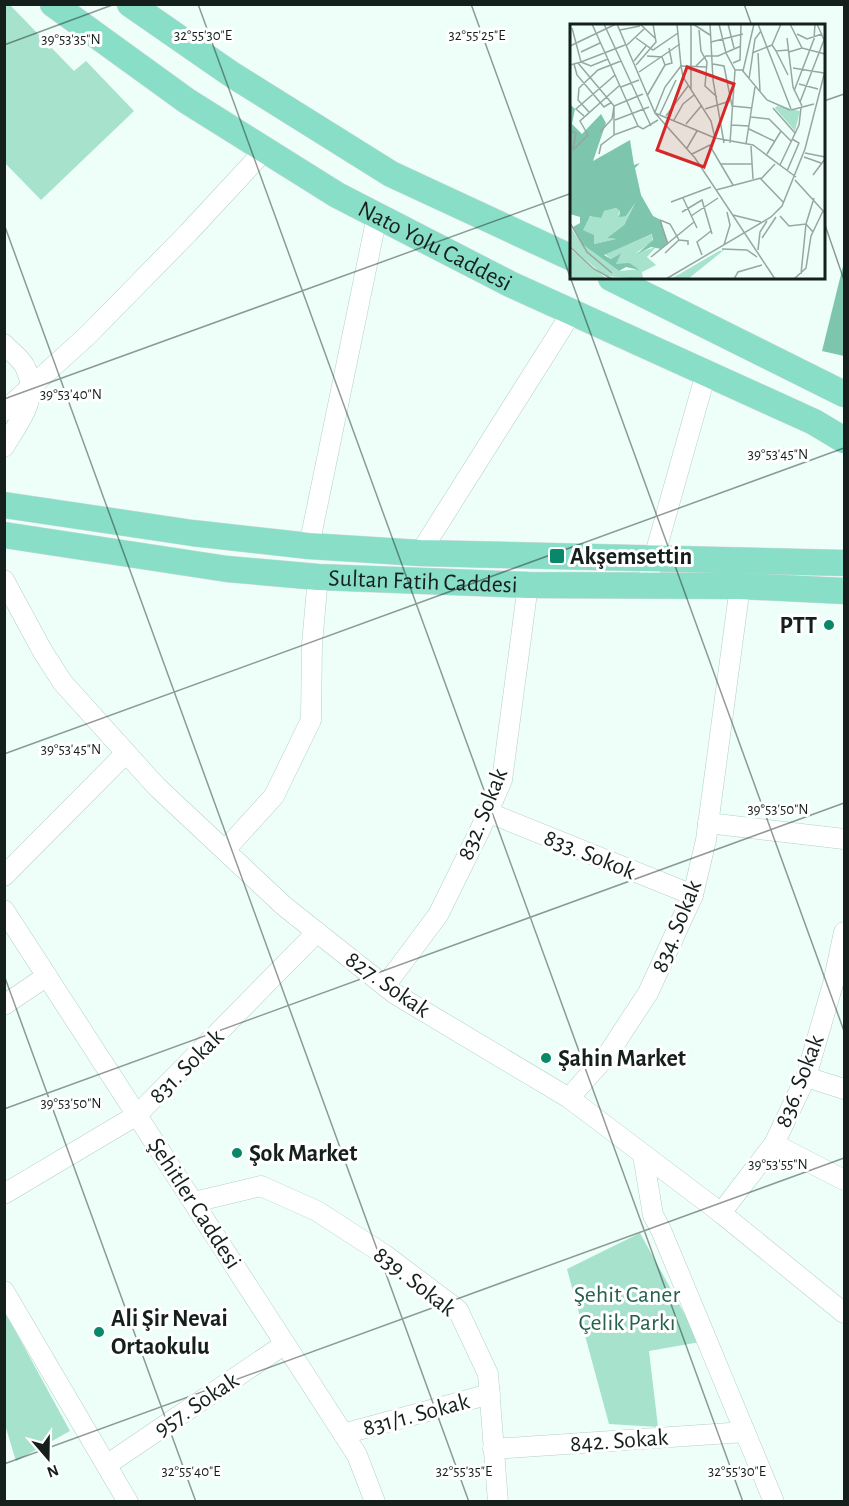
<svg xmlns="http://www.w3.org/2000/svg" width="849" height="1506" font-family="'Alegreya Sans',sans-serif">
<rect width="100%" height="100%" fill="#edfff8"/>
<g fill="#a7e2cd">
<polygon points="10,5 74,71 86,61 134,111 41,200 5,163 4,5"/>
<polygon points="640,1233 700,1342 649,1351 658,1427 609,1424 567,1269"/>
<polygon points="4,1310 70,1431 16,1461 5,1425"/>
</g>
<polygon fill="#7dc6ad" points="844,262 844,356 822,351"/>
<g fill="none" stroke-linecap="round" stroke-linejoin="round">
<defs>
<g id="minor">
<path d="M 4,344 C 11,352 23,360 26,369 C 40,399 18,423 4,447"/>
<polyline points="4,411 88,335 188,233 265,150"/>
<polyline points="309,546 377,216"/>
<polyline points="420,553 572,312"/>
<polyline points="4,580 43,652 63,683 157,787 284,906 395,994 569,1098 721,1213 844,1313"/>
<polyline points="646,586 706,373"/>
<polyline points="487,812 693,895"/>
<polyline points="708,823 844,839"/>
<polyline points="225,850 274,796 311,720 312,644 318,577"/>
<polyline points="4,876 126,753"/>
<polyline points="4,910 357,1455 375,1502"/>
<polyline points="385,986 438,915 480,830 502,780 528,585"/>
<polyline points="4,1005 47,976"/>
<polyline points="806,1077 844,1089"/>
<polyline points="569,1098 608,1054 648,993 693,895 706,840 740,586"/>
<polyline points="774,1144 844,1180"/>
<polyline points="643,1155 653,1215 661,1230 774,1502"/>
<polyline points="4,1194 137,1115 317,932"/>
<polyline points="194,1202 261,1186 317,1211 385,1255 458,1310 488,1374 498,1502"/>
<polyline points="721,1213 774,1144 806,1077 833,984 844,932"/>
<polyline points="4,1291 128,1502"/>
<polyline points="343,1434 490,1394"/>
<polyline points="493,1449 745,1432"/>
<polyline points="108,1464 285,1344"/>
</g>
<g id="major">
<path id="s1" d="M 53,4 L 187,101 L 337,195 L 510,284 L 814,422 L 844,440"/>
<polyline points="130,4 231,74 391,174 572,258"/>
<polyline points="611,278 844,394"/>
<polyline points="4,505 192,533 309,546 420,553 844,563"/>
<path id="s2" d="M 4,535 L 227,569 L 318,577 L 528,585 L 740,586 L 844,591"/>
</g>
</defs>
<use href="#minor" stroke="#b3d0c5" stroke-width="21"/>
<use href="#major" stroke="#dadbdb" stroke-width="27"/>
<use href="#minor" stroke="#fff" stroke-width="20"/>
<use href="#major" stroke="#88dec7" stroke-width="26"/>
</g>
<path fill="none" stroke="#15201c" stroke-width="1.5" stroke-opacity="0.45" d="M 198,4 L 743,1502M 471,4 L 844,1031M 744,4 L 752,26M 4,45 L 115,4M 824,101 L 844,94M 824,222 L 844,280M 4,224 L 469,1502M 4,399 L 572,193M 4,754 L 844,448M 4,975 L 196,1502M 4,1109 L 844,803M 4,1464 L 844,1158"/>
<g fill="#09876a" stroke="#fff" stroke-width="2">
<rect x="549" y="548" width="16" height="16" rx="3"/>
<circle cx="829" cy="625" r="6"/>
<circle cx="546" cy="1058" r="6"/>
<circle cx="237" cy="1153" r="6"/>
<circle cx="99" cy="1332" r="6"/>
</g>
<g text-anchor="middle" stroke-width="6" stroke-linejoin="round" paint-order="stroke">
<g font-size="24" fill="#15201c" stroke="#fff">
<text dy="8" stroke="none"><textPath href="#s1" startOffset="453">Nato Yolu Caddesi</textPath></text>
<text dy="8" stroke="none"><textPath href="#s2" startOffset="422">Sultan Fatih Caddesi</textPath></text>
<text transform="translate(482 814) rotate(-68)" y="8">832. Sokak</text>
<text transform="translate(590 854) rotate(22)" y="8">833. Sokok</text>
<text transform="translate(676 926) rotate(-68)" y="8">834. Sokak</text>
<text transform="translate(388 984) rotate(35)" y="8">827. Sokak</text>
<text transform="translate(186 1066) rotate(-45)" y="8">831. Sokak</text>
<text transform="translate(799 1081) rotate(-69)" y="8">836. Sokak</text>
<text transform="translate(195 1203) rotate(57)" y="8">Şehitler Caddesi</text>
<text transform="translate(415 1281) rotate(38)" y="8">839. Sokak</text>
<text transform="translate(196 1404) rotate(-34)" y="8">957. Sokak</text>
<text transform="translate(416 1414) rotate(-15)" y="8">831/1. Sokak</text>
<text transform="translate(619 1440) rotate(-4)" y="8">842. Sokak</text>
</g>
<g font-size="24" font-weight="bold" fill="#15201c" stroke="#fff" text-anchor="start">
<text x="570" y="564">Akşemsettin</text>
<text x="817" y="633" text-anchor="end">PTT</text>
<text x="558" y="1066">Şahin Market</text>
<text x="249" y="1161">Şok Market</text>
<text x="111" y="1326">Ali Şir Nevai<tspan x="111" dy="28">Ortaokulu</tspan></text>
</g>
<g font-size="24" fill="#26604e" stroke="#fff">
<text x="627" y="1302">Şehit Caner<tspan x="627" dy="28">Çelik Parkı</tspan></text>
</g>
</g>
<g transform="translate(570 24)">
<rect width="255" height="255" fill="#edfff8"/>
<path d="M 207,82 L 230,87 L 225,107 L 205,84 ZM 65,178 L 54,201 L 37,214 L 46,215 L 24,220 L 19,209 L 12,206 L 16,195 L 23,191 L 29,194 L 34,187 L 46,184 L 50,187 L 48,191 L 56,192 ZM 0,203 L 12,220 L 49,247 L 70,245 L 46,240 L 49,230 L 41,235 L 35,230 L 83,210 L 82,218 L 66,229 L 86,223 L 77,233 L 86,241 L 72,248 L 73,255 L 35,252 L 0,223 ZM 0,225 L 37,255 L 0,255 ZM 154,226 L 118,255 L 101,255 L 149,227 Z" fill="#a7e2cd"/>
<path d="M 0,80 L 5,85 L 2,100 L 12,110 L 31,90 L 36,99 L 23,137 L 60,116 L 64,141 L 70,139 L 65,144 L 71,171 L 83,192 L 91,196 L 98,220 L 91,225 L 81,223 L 67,230 L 83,216 L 82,210 L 34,231 L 41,235 L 51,229 L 46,240 L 59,239 L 70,246 L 56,243 L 49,247 L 12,220 L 3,203 L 10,199 L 10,193 L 0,190 ZM 65,179 L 54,201 L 37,214 L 46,215 L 24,220 L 24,211 L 13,206 L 20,192 L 31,194 L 34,187 L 46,184 L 50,187 L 49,193 L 56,192 Z" fill="#7dc6ad" fill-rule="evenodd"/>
<path fill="none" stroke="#97a6a0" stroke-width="1.5" d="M 22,0 L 68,102M 34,0 L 81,102M 47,0 L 85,89 L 125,134 L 205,255M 70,0 L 86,15M 121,0 L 121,65M 123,0 L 140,11M 140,0 L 143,56 L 154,119M 149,0 L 156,29 L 165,46 L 160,119M 158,0 L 164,24M 188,0 L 221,85M 220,0 L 232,24M 247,0 L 255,18M 2,4 L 11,38 L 55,21M 50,6 L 70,2M 129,6 L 131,27 L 137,38 L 135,62 L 147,73M 227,10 L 237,15 L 252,10M 66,14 L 83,26 L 108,9M 217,14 L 223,63 L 232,82M 141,18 L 173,10M 57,21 L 74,5M 202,21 L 211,0M 0,22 L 46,0M 206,27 L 218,51M 11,28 L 30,19M 219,28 L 232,24 L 255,30M 182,29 L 202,21 L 206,27 L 219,26M 188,29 L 190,67M 77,32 L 92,33 L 95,41M 64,37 L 76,22M 8,39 L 44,82 L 42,95 L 30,108M 163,39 L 170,36 L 171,0M 4,40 L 7,51 L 34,83 L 42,78M 143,40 L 154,42 L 162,82 L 182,84M 0,41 L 11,38 L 21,42 L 38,35M 66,41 L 86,18 L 83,0M 95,41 L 102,39 L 99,24M 126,42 L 136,32 L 148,32 L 171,22M 137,43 L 111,42 L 113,53 L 141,97 L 145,114M 223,44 L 254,49M 165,46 L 172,46 L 197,76 L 220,86M 173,47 L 184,0M 69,48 L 110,20M 179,55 L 185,15 L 191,7M 229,60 L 248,65M 51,63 L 69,56M 224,67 L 244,15 L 245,0M 77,72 L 95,41M 230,78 L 254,16M 203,84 L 225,109M 135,85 L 160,77M 221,86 L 244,80M 19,88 L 8,76 L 9,64 L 28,46 L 51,37M 85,88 L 95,63 L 111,42 L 107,0M 85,89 L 145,114 L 183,121 L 226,153M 90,90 L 106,56M 14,92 L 6,85 L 45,51M 96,92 L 118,62M 181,93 L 199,95 L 221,117M 45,96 L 79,83M 104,96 L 113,80 L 124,71M 116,100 L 132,81M 161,101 L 179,102M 68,102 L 44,111 L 44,82 L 73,70M 68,102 L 73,105 L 88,96M 179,105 L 204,117M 0,107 L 6,109 L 3,126M 145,116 L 140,122 L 163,161M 176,120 L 185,63M 181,122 L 183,155M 117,124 L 127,107M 3,126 L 18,111 L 10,97 L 50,61M 235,129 L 255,133M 29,130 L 31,121 L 44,111M 122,130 L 140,121M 197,130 L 211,107M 234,133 L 251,139M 150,140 L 182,140M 205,140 L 191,155 L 213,178M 210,141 L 229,101 L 231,84M 217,147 L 229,119 L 222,115M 243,151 L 255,135M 225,156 L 255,189M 146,166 L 191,154M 113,174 L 127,204M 101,178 L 141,163M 112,188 L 132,176 L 142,210M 163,191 L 191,198M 121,192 L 148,174M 210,192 L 219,202 L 236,200 L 243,208M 90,196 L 100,200 L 109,216 L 118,217 L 118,221M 90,197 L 98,220M 0,199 L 17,228 L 42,249M 192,214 L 206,193M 154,221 L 160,201 L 157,188M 0,223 L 24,245 L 42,255M 152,225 L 177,226 L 187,233M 188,226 L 190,208 L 197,197M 95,229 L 109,216M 132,231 L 127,218 L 141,207M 81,233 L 124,198M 231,250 L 236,200 L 244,174M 96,255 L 201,193 L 212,182 L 235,125 L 255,47M 164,255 L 168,248 L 192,241M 224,255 L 236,244 L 241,212 L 253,187"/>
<path fill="#d62828" fill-opacity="0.15" stroke="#d62828" stroke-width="3" d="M 117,43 L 164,60 L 134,143 L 87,126 Z"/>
<rect width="255" height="255" fill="none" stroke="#15201c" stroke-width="3"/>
</g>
<g font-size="15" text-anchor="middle" fill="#15201c" stroke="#fff" stroke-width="6" stroke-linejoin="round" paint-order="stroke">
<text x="477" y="40">32°55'25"E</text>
<text x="203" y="40">32°55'30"E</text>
<text x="71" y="44">39°53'35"N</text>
<text x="71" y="399">39°53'40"N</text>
<text x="778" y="459">39°53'45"N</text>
<text x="71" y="754">39°53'45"N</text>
<text x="778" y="814">39°53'50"N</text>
<text x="71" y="1108">39°53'50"N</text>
<text x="778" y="1169">39°53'55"N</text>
<text x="191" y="1476">32°55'40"E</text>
<text x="464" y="1476">32°55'35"E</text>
<text x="737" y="1476">32°55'30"E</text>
</g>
<rect width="849" height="1506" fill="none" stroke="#15201c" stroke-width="12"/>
<g transform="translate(48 1458) rotate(160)" stroke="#ffffff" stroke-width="4.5" paint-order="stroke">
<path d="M0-4.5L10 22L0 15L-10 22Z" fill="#15201c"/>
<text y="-9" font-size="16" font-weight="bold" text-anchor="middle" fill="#15201c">N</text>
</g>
</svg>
